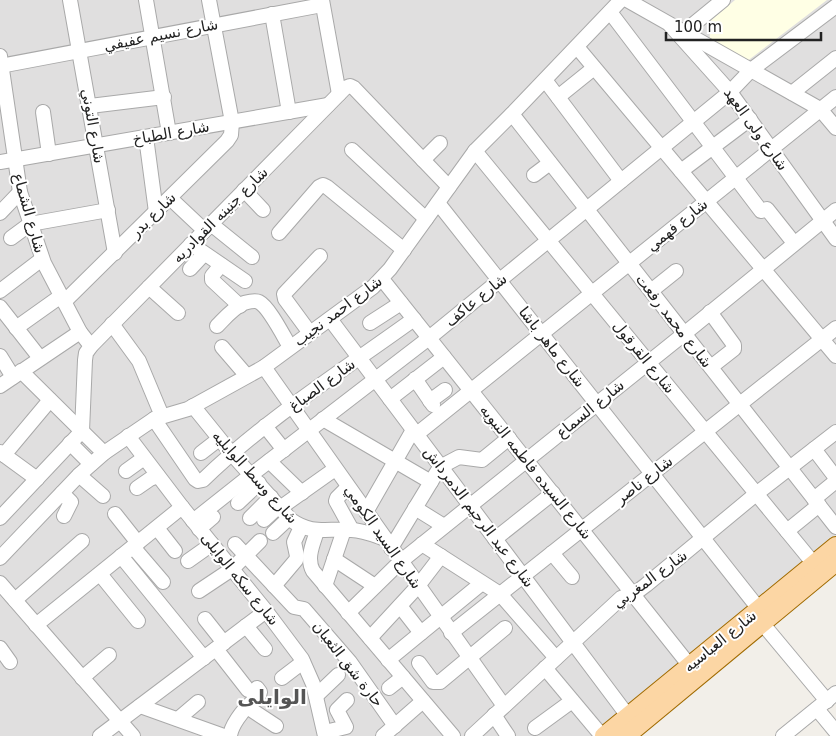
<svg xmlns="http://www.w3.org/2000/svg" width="836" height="736" font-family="'DejaVu Sans','Noto Sans Arabic',sans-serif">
<rect width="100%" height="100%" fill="#f2efe9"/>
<polygon fill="#e0dfdf" points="0,0 836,0 836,552 616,736 0,736"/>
<polygon fill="#ffffe5" points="735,0 827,0 746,62 710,40 709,22"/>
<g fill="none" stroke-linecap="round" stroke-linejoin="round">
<defs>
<g id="minor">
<polyline points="70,0 115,253"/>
<polyline points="146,0 169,133"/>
<polyline points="322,0 339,94"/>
<polyline points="627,0 813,105 820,109 836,128"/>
<polyline points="610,12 761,211 767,209 794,243"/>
<polyline points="272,14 289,112"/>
<polyline points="670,25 730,92 836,239"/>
<polyline points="684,32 723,0"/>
<polyline points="577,47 836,356"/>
<polyline points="0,56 20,192 44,263 80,332 91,346"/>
<polyline points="0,66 322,5"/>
<polyline points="545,80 621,181"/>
<polyline points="792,93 836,58"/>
<polyline points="558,97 594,68"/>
<polyline points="90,106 164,97"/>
<polyline points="43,112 49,154"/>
<polyline points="512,114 836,527"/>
<polyline points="146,137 156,212"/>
<polyline points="352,150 426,219"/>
<polyline points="475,151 814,564"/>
<polyline points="423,160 440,143"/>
<polyline points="0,162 328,105"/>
<polyline points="681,171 750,119"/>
<polyline points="534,175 550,163"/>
<polyline points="244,190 263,210"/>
<polyline points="170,198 204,230"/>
<polyline points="438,203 759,609"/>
<polyline points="0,213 20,192"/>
<polyline points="211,224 252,257"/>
<polyline points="279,233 319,187 323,185 327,187 404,250"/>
<polyline points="11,238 30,224 108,210"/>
<polyline points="191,244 245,281"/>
<polyline points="221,265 212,276 212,280 240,306"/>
<polyline points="190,269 204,254"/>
<polyline points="382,279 690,666"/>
<polyline points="149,287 178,313"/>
<polyline points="0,291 42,259"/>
<polyline points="651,291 676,271"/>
<polyline points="64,302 227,141 231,135 232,122 209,0"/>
<polyline points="0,307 40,358"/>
<polyline points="710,312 734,345 734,349 711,367"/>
<polyline points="330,319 628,716"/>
<polyline points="370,323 401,303"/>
<polyline points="112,324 139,361 162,416"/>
<path d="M 217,326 C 225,318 233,308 244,303 C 248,302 255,300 259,302 C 269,307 284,337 290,347"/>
<polyline points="16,328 61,296"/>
<polyline points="310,333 285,299 284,294 320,256"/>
<polyline points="222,347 247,376"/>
<polyline points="0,356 13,377"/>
<polyline points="264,367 504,706"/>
<polyline points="21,371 104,453"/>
<polyline points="415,379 433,405"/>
<polyline points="0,386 80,332"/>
<polyline points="390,399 444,357"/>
<polyline points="430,401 445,390"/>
<path d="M 193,406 L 231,453 L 291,520 C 312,535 327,528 351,530 C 363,530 374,535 385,539"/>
<path d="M 154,419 L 195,479 L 198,481 L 203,480 C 266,419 342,371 414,319"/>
<polyline points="323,419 431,482"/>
<polyline points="265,426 284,450"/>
<polyline points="417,434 836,97"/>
<polyline points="128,436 182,507 266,611 302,659 313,684 325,736"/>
<polyline points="70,443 91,464"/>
<polyline points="814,449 836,478"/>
<polyline points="0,452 37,479"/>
<polyline points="201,453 219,439"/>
<polyline points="4,455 50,400"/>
<polyline points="269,461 302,493"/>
<polyline points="126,471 144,458"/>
<polyline points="79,475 103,496"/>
<polyline points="348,487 337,498 336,501 352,530"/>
<polyline points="137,488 150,479 158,476"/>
<polyline points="62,493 71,502 64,516"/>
<polyline points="814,499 836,481"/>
<polyline points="238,503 259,483"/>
<polyline points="280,508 335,469"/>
<polyline points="415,508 444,526"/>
<polyline points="366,512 413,430"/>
<polyline points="115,514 138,543"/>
<polyline points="0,518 82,431 85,360 86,353 91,346 345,88 350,86 354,88 449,187"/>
<polyline points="250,518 271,497"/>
<polyline points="264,520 279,506"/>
<polyline points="193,521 251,475 429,338 730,92 751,70 836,6"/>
<polyline points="157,528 175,551"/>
<polyline points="199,529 213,517"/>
<path d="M 317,531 C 313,544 306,558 313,571 L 453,736"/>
<polyline points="787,531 819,505"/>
<polyline points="273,533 289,518"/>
<polyline points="495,539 553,493"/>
<polyline points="235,544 294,607 304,609 350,662 395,726"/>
<polyline points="422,544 500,594 556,658"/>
<polyline points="133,547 163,582"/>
<polyline points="391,548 440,467 459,457 482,460 509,438"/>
<polyline points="552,553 572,577"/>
<polyline points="121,556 204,658"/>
<polyline points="0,558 79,475 104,453 154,419 188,409 264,367 373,287 390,269 475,151 512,114 621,0"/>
<polyline points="334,559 375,586"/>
<polyline points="188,561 212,544"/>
<polyline points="100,574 138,621"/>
<polyline points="0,583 133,736"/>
<polyline points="274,586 296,560 297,556 294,542 301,527"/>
<polyline points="325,586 344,530"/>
<polyline points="199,591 232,569 260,541"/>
<polyline points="15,600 82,541"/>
<polyline points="400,606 421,633"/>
<polyline points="348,613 400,562 684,334 836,210"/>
<polyline points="205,619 224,643"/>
<polyline points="762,623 827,701"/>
<polyline points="36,625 182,507"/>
<polyline points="246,626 265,649"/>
<polyline points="451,633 836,328"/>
<polyline points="370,638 418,586 441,556"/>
<polyline points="0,648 10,662"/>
<polyline points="216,649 248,690"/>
<polyline points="388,660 482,583"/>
<polyline points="419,663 433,682 440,682 505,628"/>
<polyline points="545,668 602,736"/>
<polyline points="82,678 109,655"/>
<polyline points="282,678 303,662"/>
<polyline points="389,688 403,677"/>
<polyline points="316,696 338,675"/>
<polyline points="140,706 224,736"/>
<polyline points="247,707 276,726"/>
<polyline points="817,709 836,732"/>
<polyline points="494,715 508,736"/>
<polyline points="178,719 198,702"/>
<polyline points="535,728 572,701"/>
<polyline points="325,732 346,727 337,710 347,700"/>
<polyline points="100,736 266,611"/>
<path d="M 230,736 C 231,726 242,711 250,704 C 254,700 259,699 260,692 L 257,688"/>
<polyline points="383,736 423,701"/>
<polyline points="472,736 621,598 638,591 646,585 756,494 836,432"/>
<polyline points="783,736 836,693"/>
</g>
<g id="major">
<polyline points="604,736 836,546"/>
<polyline points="626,736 836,562"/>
</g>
</defs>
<use href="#minor" stroke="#a9a9a9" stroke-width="16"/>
<use href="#major" stroke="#a06b00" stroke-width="20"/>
<use href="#minor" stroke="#fff" stroke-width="14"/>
<use href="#major" stroke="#fcd6a4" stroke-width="18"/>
</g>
<g text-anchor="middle" stroke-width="4" stroke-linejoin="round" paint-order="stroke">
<g font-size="15" fill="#222" stroke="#fff">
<text transform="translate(161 35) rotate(-11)" y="5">شارع نسيم عفيفي</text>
<text transform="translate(93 126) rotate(80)" y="5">شارع التوني</text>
<text transform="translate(756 129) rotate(54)" y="5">شارع ولى العهد</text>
<text transform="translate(171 133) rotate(-10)" y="5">شارع الطباخ</text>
<text transform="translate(29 213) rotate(74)" y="5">شارع الشماع</text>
<text transform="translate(153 215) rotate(-45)" y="5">شارع بدر</text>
<text transform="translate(220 215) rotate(-45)" y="5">شارع جنينه القوادريه</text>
<text transform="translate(677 225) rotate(-39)" y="5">شارع فهمي</text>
<text transform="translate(476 300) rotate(-39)" y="5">شارع عاكف</text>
<text transform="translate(338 311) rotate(-37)" y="5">شارع احمد نجيب</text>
<text transform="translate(674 321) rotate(52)" y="5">شارع محمد رفعت</text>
<text transform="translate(552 347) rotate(52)" y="5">شارع ماهر باشا</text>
<text transform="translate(644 357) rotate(51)" y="5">شارع القرقول</text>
<text transform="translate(322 385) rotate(-36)" y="5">شارع الصباغ</text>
<text transform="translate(590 409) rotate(-39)" y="5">شارع السماع</text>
<text transform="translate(536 472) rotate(51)" y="5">شارع السيده فاطمه النبويه</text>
<text transform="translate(255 477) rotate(48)" y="5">شارع وسط الوايليه</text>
<text transform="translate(644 480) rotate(-38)" y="5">شارع ناصر</text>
<text transform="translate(479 517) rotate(53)" y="5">شارع عبد الرحيم الدمرداش</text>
<text transform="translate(383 537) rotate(55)" y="5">شارع السيد الكومي</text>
<text transform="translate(240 579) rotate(51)" y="5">شارع سكه الوايلى</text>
<text transform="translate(650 579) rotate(-36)" y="5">شارع المغربي</text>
<text transform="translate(720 641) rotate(-39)" y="5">شارع العباسيه</text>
<text transform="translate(348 664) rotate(52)" y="5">حارة شق الثعبان</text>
</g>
<g font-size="20" font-weight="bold" fill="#555" stroke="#fff">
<text x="272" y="704">الوايلى</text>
</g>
</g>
<path d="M666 32v8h155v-8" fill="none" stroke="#222222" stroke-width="2.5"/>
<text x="674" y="32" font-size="15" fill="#222222" stroke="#ffffff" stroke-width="4" paint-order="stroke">100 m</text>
</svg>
